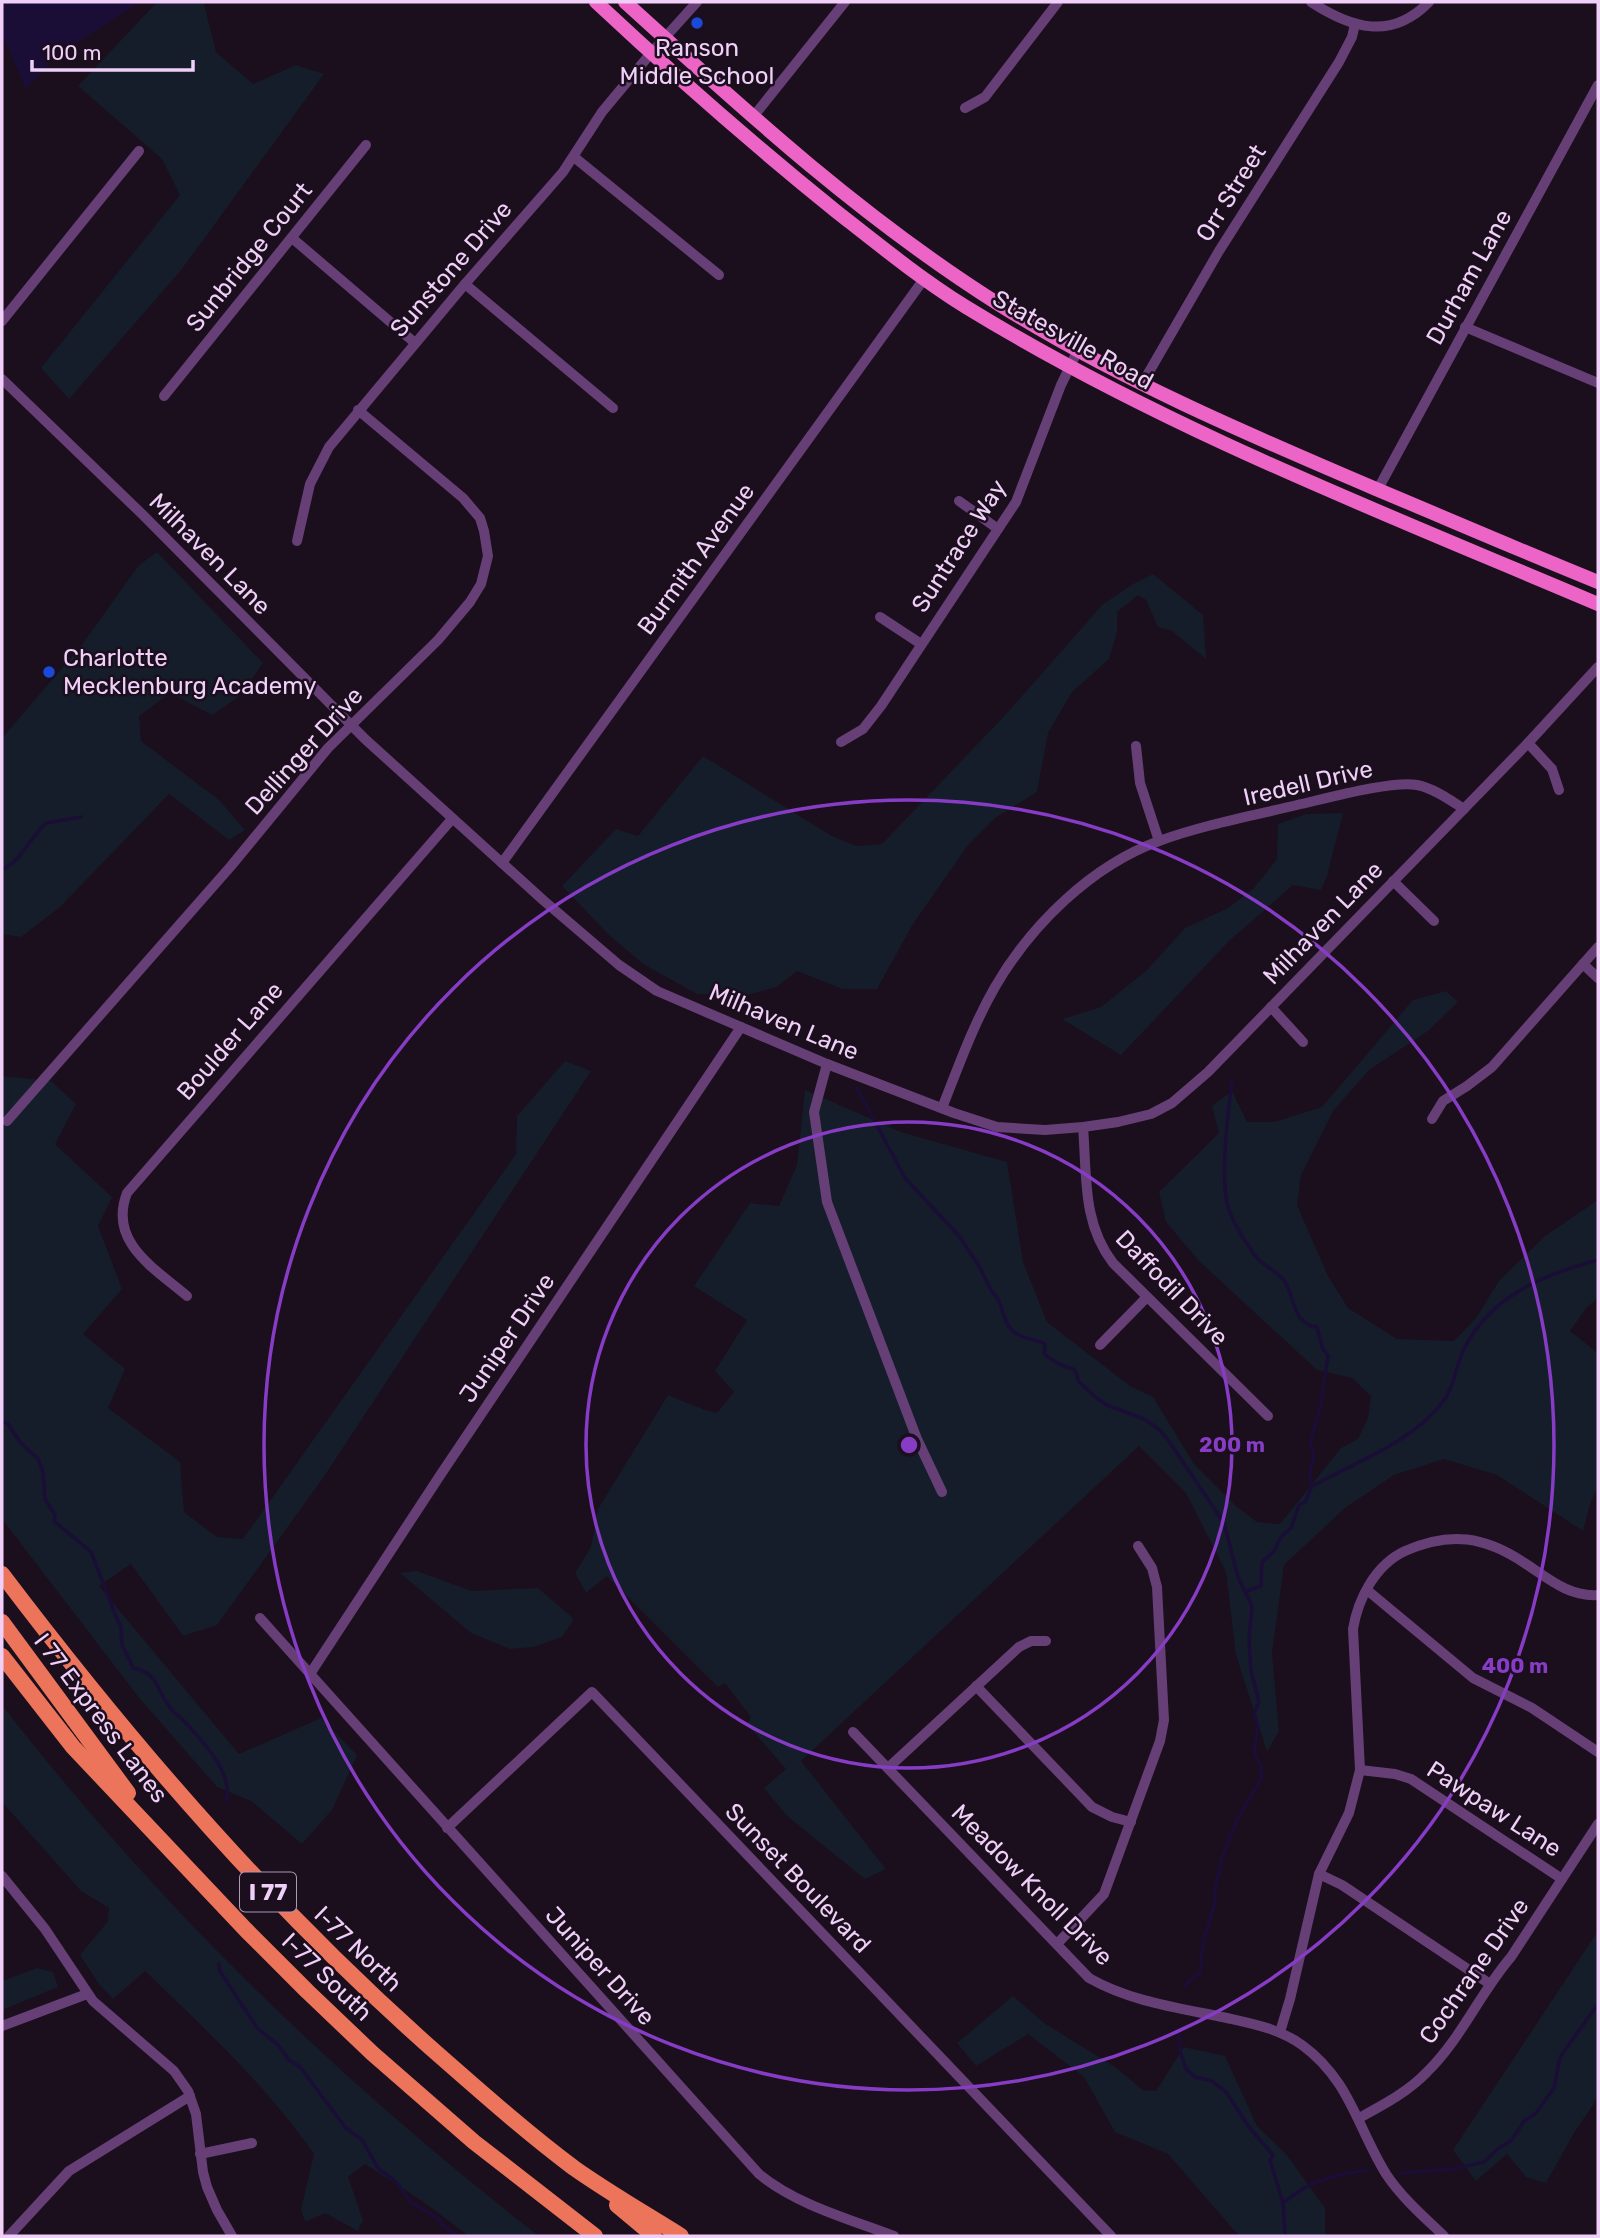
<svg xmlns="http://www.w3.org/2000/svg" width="1600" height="2238" font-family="Rubik,sans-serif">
<rect width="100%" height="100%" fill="#1b0e1d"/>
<g fill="#141d29">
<polygon points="157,2 207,2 204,4 216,52 253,84 296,65 324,74 182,269 69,399 41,368 180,195 162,159 78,86"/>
<polygon points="157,552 263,663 240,696 212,715 170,693 139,716 141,741 219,800 245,830 229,840 169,794 60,907 21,937 2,934 2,738 81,646 139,565"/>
<polygon points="1153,574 1203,615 1206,659 1172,631 1158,627 1146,600 1138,595 1117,612 1117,632 1109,659 1072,692 1048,733 1037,792 995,818 968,845 913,924 877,989 842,989 797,971 777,987 743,996 697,994 643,964 609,935 562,886 616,829 638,836 703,756 830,835 856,846 882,844 1008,712 1102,605 1133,584"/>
<polygon points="1343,813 1327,876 1321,890 1293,885 1229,941 1121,1055 1062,1019 1101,1007 1147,970 1185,928 1228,908 1253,889 1277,859 1278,824 1306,814"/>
<polygon points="1446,991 1458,1002 1428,1031 1369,1070 1333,1111 1301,1175 1297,1205 1328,1276 1348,1308 1397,1339 1454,1341 1476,1318 1499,1281 1545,1236 1598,1200 1598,1298 1587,1307 1570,1331 1598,1353 1598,1487 1591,1501 1583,1531 1497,1475 1444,1459 1394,1475 1345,1508 1284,1565 1272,1653 1279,1731 1267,1752 1236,1655 1226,1572 1186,1493 1139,1446 801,1761 886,1869 865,1879 787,1816 764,1788 786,1769 747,1724 751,1717 725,1683 718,1687 607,1576 586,1593 575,1573 591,1547 598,1509 668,1395 705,1410 717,1413 734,1392 715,1371 747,1320 694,1286 750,1203 779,1206 797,1165 805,1090 901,1132 1007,1162 1023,1262 1047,1322 1130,1386 1153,1397 1194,1464 1237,1507 1257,1522 1280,1524 1341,1448 1358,1439 1368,1418 1371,1396 1352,1378 1317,1370 1198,1260 1166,1222 1159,1192 1219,1133 1212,1106 1232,1091 1247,1122 1274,1122 1322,1107 1413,1000"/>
<polygon points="565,1061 591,1071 323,1478 217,1625 183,1636 131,1564 99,1586 239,1754 321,1718 357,1755 332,1810 302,1844 251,1801 217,1787 140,1699 2,1519 2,1076 51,1081 76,1104 55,1144 112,1197 98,1226 122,1289 83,1334 125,1369 108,1408 180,1462 184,1512 217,1537 243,1539 516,1154 517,1116"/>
<polygon points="417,1571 472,1591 538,1588 574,1619 562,1637 533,1647 510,1649 471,1633 400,1573"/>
<path d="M 2,1705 C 157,1905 339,2081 539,2236 L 469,2236 L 422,2201 L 365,2164 L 348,2177 L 363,2220 L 358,2231 L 325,2213 L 305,2222 L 301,2209 L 314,2154 C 267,2086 204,2028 145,1971 L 113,1999 L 99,1984 L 80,1955 L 108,1921 L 109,1908 L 81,1891 L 2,1802 Z"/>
<polygon points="1598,1931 1598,2093 1595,2102 1574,2133 1546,2183 1526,2177 1507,2154 1476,2181 1453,2150"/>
<polygon points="37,1968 53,1972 58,1987 2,2010 2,1981"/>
<polygon points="1013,1996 1044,2023 1115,2067 1143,2090 1156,2091 1184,2047 1225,2056 1257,2126 1286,2154 1325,2208 1325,2236 1239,2236 1168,2154 1115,2132 1084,2077 1028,2034 976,2066 957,2043"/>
</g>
<polygon fill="#1a0e36" points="2,2 140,2 55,57 26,89 2,34"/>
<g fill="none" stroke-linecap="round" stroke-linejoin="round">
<g stroke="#1a0e36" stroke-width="3.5">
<path d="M 2,869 C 18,865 32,835 46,823 L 81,817"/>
<path d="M 1232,1080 C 1228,1113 1219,1180 1229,1210 C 1234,1226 1244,1239 1253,1253 C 1262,1266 1278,1271 1285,1282 C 1295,1298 1293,1325 1317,1327 L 1322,1347 L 1328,1356 L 1320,1408 L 1310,1443 L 1314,1454 L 1309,1476 L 1312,1486 L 1305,1502 L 1299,1505 L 1291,1528 L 1281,1537 L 1274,1551 L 1262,1562 L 1261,1586 L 1247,1591"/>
<path d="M 857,1088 L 905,1178 L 959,1236 L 979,1266 L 992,1292 C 1004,1301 1001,1321 1013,1331 C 1023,1340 1034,1338 1045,1344 L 1044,1354 L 1059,1364 L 1075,1370 L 1079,1382 L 1098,1399 L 1107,1405 L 1144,1419 L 1160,1430 L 1168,1440 L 1224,1523 L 1238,1577 L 1252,1606 L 1249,1641 L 1251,1671 L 1259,1702 L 1254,1713 L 1258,1727 L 1254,1751 L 1262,1770 L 1260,1781 L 1238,1818 L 1222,1857 L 1215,1890 L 1215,1903 L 1203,1942 L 1200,1974 L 1190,1980 L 1185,1987"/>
<path d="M 2,1421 L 8,1424 L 20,1442 L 38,1459 L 43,1472 L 45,1499 L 55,1515 L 54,1521 L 91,1552 L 117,1619 C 125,1629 119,1637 123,1647 C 126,1654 130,1660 133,1668 C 159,1672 157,1693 172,1710 C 175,1714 180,1717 184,1721 C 202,1741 234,1772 226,1801"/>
<path d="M 1312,1486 C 1355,1463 1413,1441 1442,1403 C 1455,1387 1455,1367 1464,1349 C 1490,1296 1545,1274 1598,1260"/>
<polyline points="219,1964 220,1971 257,2028 278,2045 289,2060 300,2067 345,2127 362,2140 378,2168 396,2182 412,2203 439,2219 444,2227 458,2236"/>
<polyline points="1179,2029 1178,2034 1181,2042 1179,2048 1186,2069 1195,2077 1212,2081 1226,2092 1249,2127 1273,2155 1270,2160 1283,2203 1285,2236"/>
<polyline points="1402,2173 1453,2169 1484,2162 1499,2148 1511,2141 1524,2121 1536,2113 1554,2088 1560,2057 1598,2004"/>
<path d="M 1283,2203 C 1311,2180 1333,2175 1368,2170"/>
</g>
<g stroke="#663f76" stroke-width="10">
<path d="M 1311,2 C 1351,28 1391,41 1429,2"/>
<polyline points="965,108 985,97 1058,2"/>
<polyline points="753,117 845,2"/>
<polyline points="574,157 719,275"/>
<polyline points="292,238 415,343"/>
<polyline points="465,284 613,408"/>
<polyline points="2,321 139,151"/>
<polyline points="1465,327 1598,383"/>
<polyline points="2,379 143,515 365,739 543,900 619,965 657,991 827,1064 954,1113 997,1127 1045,1130 1083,1127 1118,1122 1151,1114 1172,1103 1208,1072 1528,743 1598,667"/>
<polyline points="1142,384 1219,251 1339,62 1352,37 1355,24"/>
<polyline points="164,396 366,145"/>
<polyline points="1378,489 1598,85"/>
<polyline points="959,501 998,529"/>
<polyline points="297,541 310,484 329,447 465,284 563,172 602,112 651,53 697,2"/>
<polyline points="880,617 921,644"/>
<polyline points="841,742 863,729 881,706 1016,502 1061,385 1078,350"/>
<polyline points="1528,743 1552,769 1559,790"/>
<polyline points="1136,746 1140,783 1159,841"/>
<polyline points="502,863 924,279"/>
<polyline points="1393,881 1434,921"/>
<polyline points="1583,964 1598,978"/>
<polyline points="1271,1007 1303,1042"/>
<polyline points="827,1064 814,1112 827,1202 917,1439 942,1492"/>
<path d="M 942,1108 C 958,1068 973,1025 995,987 C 1031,925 1091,866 1159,841 C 1203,825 1251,816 1297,805 C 1324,799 1393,780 1417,785 C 1433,788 1450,800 1464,809"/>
<polyline points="1432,1119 1443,1101 1467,1086 1492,1067 1598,947"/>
<polyline points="7,1121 231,866 328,748 438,640 470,602 481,584 488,556 484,531 480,518 463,498 358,410"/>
<path d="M 1083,1127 C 1087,1175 1082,1223 1113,1263 L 1268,1416"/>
<path d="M 187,1296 C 154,1268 108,1242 127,1193 L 452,819"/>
<polyline points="1100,1345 1147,1297"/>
<polyline points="1367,1590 1473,1678 1532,1708 1598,1752"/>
<path d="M 260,1618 L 759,2174 C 797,2205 849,2219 894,2236"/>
<polyline points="310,1674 441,1474 741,1027"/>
<polyline points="976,1686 1092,1807 1112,1817 1131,1822"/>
<path d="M 853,1732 L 1089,1978 C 1131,2002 1180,2008 1227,2018 C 1254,2024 1280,2029 1302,2045 C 1350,2080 1357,2127 1386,2174 C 1402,2198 1424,2217 1444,2236"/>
<polyline points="888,1768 1019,1647 1031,1641 1046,1641"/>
<polyline points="1360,1770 1395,1774 1411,1779 1562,1879"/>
<polyline points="447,1828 592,1692 1111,2236"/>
<polyline points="1319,1874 1342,1885 1490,1984"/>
<polyline points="2,1876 45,1929 93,2001 174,2071 188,2091 196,2114 203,2172 207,2187 217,2210 232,2236"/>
<polyline points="1057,1944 1104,1894 1160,1741 1164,1720 1157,1587 1152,1568 1138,1546"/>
<polyline points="2,2026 87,1994"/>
<path d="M 1280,2032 L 1290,1999 L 1319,1874 L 1349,1813 L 1360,1770 L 1353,1629 C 1358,1599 1375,1565 1405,1551 C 1450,1531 1485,1536 1526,1564 C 1549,1579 1569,1597 1598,1595"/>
<path d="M 1359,2118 C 1383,2105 1408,2092 1427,2072 C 1461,2039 1480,1993 1511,1957 L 1598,1824"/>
<polyline points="200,2154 252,2143"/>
<polyline points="9,2236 69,2171 190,2096"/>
</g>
<g stroke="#ec64c5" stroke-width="14">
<path d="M 596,2 C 674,75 754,145 837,212 C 879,245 921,279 966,307 C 1165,429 1384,513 1598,604"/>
<path d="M 625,2 C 744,110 863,219 1000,305 C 1118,379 1247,434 1376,489 C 1450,520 1524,552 1598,582"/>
</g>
<g stroke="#eb745a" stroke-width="16">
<path d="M 2,1574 C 136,1751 280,1917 448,2063 C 489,2099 530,2135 574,2168 C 608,2192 646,2214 681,2236"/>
<polyline points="2,1622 128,1793"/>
<polyline points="2,1656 73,1747 246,1930 307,1991 372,2053 474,2142 595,2236"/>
<polyline points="617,2205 654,2236"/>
</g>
</g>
<g fill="none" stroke="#873cc5" stroke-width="3.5">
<circle cx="909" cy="1445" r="323"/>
<circle cx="909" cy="1445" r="645"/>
</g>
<g fill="#1b49da" stroke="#1b0e1d" stroke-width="2.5">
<circle cx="697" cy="23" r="7"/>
<circle cx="49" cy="672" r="7"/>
</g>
<g text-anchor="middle" stroke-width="5" stroke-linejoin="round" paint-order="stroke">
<rect fill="#1b0e1d" stroke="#b096b7" stroke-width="2" x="240" y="1872.5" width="56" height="39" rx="5"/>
<g font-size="23" font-weight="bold" fill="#f0d0f9">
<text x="268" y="1900">I 77</text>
</g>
<g font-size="24" fill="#f0d0f9" stroke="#1b0e1d">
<text x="697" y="56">Ranson<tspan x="697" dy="28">Middle School</tspan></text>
<text x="63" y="666" text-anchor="start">Charlotte<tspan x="63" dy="28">Mecklenburg Academy</tspan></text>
</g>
<g font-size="24" fill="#f0d0f9" stroke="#1b0e1d">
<text transform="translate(1231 193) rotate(-58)" y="8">Orr Street</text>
<text transform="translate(249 257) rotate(-51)" y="8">Sunbridge Court</text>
<text transform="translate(451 269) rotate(-49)" y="8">Sunstone Drive</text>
<text transform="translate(1469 277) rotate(-61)" y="8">Durham Lane</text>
<text transform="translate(1073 340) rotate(29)" y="8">Statesville Road</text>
<text transform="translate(959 546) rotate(-57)" y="8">Suntrace Way</text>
<text transform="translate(210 554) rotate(45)" y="8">Milhaven Lane</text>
<text transform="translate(696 559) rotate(-54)" y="8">Burmith Avenue</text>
<text transform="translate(304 751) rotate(-48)" y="8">Dellinger Drive</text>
<text transform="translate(1308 783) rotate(-13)" y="8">Iredell Drive</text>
<text transform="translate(1323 923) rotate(-46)" y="8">Milhaven Lane</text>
<text transform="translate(784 1022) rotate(23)" y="8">Milhaven Lane</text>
<text transform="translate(230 1041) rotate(-49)" y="8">Boulder Lane</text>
<text transform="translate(1172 1288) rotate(46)" y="8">Daffodil Drive</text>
<text transform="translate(507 1338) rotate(-56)" y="8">Juniper Drive</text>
<text transform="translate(101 1718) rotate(53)" y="8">I 77 Express Lanes</text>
<text transform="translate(1494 1809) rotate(33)" y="8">Pawpaw Lane</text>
<text transform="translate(798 1878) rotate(46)" y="8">Sunset Boulevard</text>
<text transform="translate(1032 1885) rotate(45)" y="8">Meadow Knoll Drive</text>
<text transform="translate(358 1949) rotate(44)" y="8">I-77 North</text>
<text transform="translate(600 1966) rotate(48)" y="8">Juniper Drive</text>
<text transform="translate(1474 1971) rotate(-55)" y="8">Cochrane Drive</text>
<text transform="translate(327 1977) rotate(44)" y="8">I-77 South</text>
</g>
</g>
<circle cx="909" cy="1445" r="10" fill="#873cc5" stroke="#1b0e1d" stroke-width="3.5"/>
<g font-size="21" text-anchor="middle" font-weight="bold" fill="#873cc5" stroke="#1b0e1d" stroke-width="5" stroke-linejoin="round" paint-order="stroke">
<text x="1232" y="1452">200 m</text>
<text x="1515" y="1673">400 m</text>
</g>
<rect width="1600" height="2238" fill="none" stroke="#f0d0f9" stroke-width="7"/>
<path d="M32 60v10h161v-10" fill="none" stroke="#f0d0f9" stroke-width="3.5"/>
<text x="42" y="60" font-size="21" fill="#f0d0f9" stroke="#1b0e1d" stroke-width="5" paint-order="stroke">100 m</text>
</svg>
